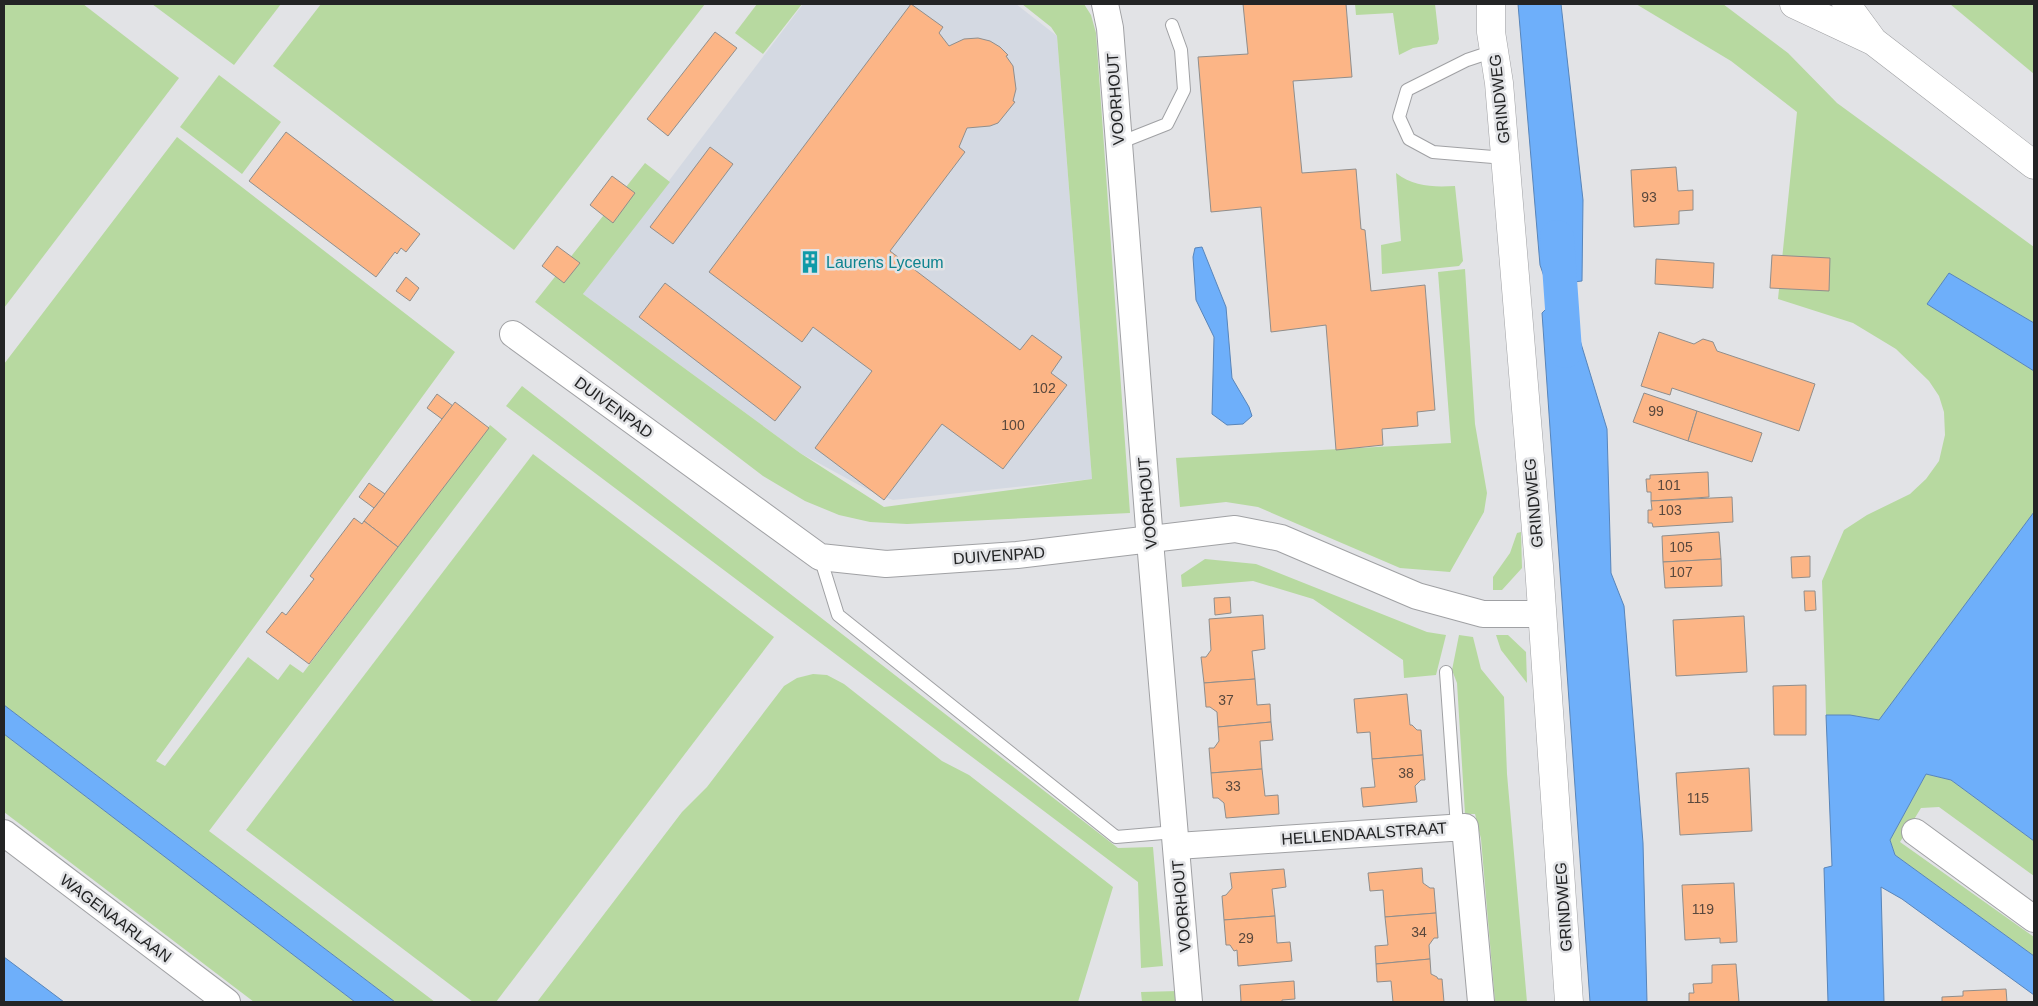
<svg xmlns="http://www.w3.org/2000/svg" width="2038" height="1006" font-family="Helvetica,sans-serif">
<rect width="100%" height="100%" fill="#e2e3e6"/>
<polygon fill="#d4d9e2" points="803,4 1016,4 1057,36 1092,479 893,500 870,491 800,453 583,294"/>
<g fill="#b7d9a0">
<polygon points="4,4 83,4 179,78 4,308"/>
<polygon points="152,4 281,4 234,65"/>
<polygon points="321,4 705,4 514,250 273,66"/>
<polygon points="757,4 802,4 763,54 735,33"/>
<polygon points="1022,4 1084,4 1091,15 1096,33 1130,513 907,524 870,522 839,515 805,501 763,476 535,302 645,163 670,182 583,294 800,453 884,507 1092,479 1057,36 1051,27"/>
<polygon points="1355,4 1435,4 1439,39 1437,44 1413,48 1399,55 1393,13 1356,15"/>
<polygon points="1636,4 1723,4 1788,53 1837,103 2034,247 2034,323 1949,273 1928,304 2034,371 2034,512 1879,721 1850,715 1826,715 1822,581 1844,530 1867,515 1910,494 1926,479 1939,461 1945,435 1944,412 1939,396 1929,381 1896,349 1853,323 1778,299 1797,112 1731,61"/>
<polygon points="1950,4 2034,4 2034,74"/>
<polygon points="219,75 281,122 242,174 180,127"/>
<polygon points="177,137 455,352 156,761 165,766 248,657 278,680 290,664 303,673 490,425 507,439 209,831 435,1002 395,1002 4,705 4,364"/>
<path d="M 1396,173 C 1414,187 1433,187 1455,186 L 1463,261 L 1459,266 L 1382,274 L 1381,245 L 1401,241 Z"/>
<polygon points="1465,269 1475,424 1487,493 1484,512 1450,572 1400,568 1258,507 1226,502 1180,507 1176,458 1451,443 1438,272"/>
<polygon points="522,386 1118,848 1153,847 1163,966 1141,968 1138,882 506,406"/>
<polygon points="533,454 774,637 496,1002 473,1002 246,830"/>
<polygon points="1521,532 1522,568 1502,590 1493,590 1493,577 1510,553 1517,533"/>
<polygon points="1205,559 1256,564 1427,632 1446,635 1436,675 1404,678 1403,660 1313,599 1253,581 1182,587 1181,575"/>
<polygon points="1459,635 1473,637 1481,669 1504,697 1507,774 1527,1002 1495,1002 1481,839 1475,814 1465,814 1457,683 1452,670"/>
<polygon points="1496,635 1508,635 1526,652 1527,683 1501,650"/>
<polygon points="813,674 827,675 844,684 942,761 969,775 1113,887 1078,1002 537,1002 682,812 707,787 784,686 797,678"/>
<polygon points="4,734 355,1002 254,1002 4,812"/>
<polygon points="1926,774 1951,780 2034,841 2034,876 1939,807 1921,808 1900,842 2034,937 2034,956 1895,855 1890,840"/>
<polygon points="1178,991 1179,1002 1142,1002 1141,992"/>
</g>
<g fill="#6eaffa" stroke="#5885ba">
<polygon points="1518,4 1561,4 1583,200 1582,281 1547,285 1540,265"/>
<polygon points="1202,247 1226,307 1232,378 1249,407 1252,416 1243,424 1227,425 1212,414 1214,337 1196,300 1193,257 1195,248"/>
<polygon points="1949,273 2034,323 2034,371 1927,304"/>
<polygon points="1569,304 1607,429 1611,573 1624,606 1643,843 1647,1002 1590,1002 1542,313 1549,306"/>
<polygon points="2034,512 2034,841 1951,780 1926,774 1890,840 1895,855 2034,956 2034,995 1902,899 1881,887 1884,1002 1828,1002 1824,868 1832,866 1826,715 1850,715 1879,720"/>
<polygon points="4,705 395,1002 355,1002 4,734"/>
<polygon points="4,957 64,1002 4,1002"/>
</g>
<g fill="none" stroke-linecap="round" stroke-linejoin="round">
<polyline stroke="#6eaffa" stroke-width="34" points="1557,237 1565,351"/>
</g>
<g fill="#fcb586" stroke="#908e8c">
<polygon points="911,4 943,27 939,33 949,46 964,39 978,38 990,41 1000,47 1008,55 1006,56 1013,66 1016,89 1013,101 1015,102 998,123 990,126 967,128 959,147 965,152 890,251 1020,350 1032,335 1062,357 1051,373 1067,385 1003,469 942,424 884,500 815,448 872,371 813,327 802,342 709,272"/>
<polygon points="1243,4 1346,4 1352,77 1293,81 1302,173 1356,169 1361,229 1365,230 1371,291 1425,285 1435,410 1417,412 1418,426 1382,429 1383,445 1336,450 1326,325 1271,332 1261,207 1211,212 1198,57 1248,54"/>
<polygon points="715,32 737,48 668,136 647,119"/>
<polygon points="286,132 420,234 406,252 401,248 397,254 395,252 376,277 249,181"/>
<polygon points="710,147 733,164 673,244 650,227"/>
<polygon points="1676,167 1678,191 1693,190 1693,210 1679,211 1679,224 1634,227 1631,170"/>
<polygon points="612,176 635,193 613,223 590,205"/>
<polygon points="557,246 580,263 564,283 542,266"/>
<polygon points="1772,255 1830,258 1829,291 1770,288"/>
<polygon points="1656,259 1714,263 1713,288 1655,284"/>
<polygon points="406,277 419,288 410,301 396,291"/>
<polygon points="665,283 801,387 775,421 639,317"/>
<polygon points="1659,332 1694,344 1703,339 1713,342 1717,351 1815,384 1799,431 1672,388 1670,395 1641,386"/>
<polygon points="1644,393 1697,411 1688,441 1633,422"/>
<polygon points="437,394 453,406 442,419 427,408"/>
<polygon points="455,402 489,428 398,547 364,521"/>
<polygon points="1697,411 1762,433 1752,462 1688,441"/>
<polygon points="1708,472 1709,497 1651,501 1651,492 1647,492 1646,479 1650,479 1650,475"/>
<polygon points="369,483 385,494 374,508 359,497"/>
<polygon points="1732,497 1733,522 1653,527 1652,523 1648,523 1648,510 1652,510 1651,501"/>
<polygon points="354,518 362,524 364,521 398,547 309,664 266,632 282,612 286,615 314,579 310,576"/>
<polygon points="1719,532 1721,559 1663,562 1662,536"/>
<polygon points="1810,556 1810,577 1792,578 1791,557"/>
<polygon points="1721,559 1722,586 1665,588 1663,562"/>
<polygon points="1804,591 1815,591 1816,610 1805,611"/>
<polygon points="1230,597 1231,613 1215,615 1214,598"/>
<polygon points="1263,615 1265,649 1252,651 1255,679 1204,683 1201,657 1206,657 1211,650 1209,619"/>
<polygon points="1744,616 1747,672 1676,676 1673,620"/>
<polygon points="1255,679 1257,705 1270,704 1271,722 1218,727 1217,712 1210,707 1206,707 1204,683"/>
<polygon points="1806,685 1806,735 1774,735 1773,686"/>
<polygon points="1407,694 1410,725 1412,725 1417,730 1421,730 1423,755 1372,759 1370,732 1357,733 1354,699"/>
<polygon points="1271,722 1273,740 1260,741 1262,769 1211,773 1209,748 1214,748 1219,741 1218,727"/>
<polygon points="1423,755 1425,780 1421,780 1415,786 1417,802 1363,807 1361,788 1375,787 1372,759"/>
<polygon points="1749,768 1752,831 1680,835 1676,773"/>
<polygon points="1262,769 1265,796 1278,795 1279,814 1226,818 1224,803 1218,798 1213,798 1211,773"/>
<polygon points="1422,868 1423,883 1430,888 1434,888 1436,913 1385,917 1383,890 1370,891 1368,873"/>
<polygon points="1284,869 1286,887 1272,889 1275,916 1224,920 1222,896 1226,895 1232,888 1230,873"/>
<polygon points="1734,883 1737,942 1720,943 1720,938 1685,940 1682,885"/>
<polygon points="1436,913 1438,938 1434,938 1429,945 1430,959 1376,964 1375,946 1388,945 1385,917"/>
<polygon points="1275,916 1277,943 1290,942 1292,961 1238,966 1237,950 1234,951 1230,945 1226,945 1224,920"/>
<polygon points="1430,959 1431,974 1437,977 1438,979 1442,979 1444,1002 1393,1002 1391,981 1377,982 1376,964"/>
<polygon points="1736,964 1739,1002 1689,1002 1689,993 1694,993 1693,984 1712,983 1712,965"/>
<polygon points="1294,981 1295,999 1282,1000 1282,1002 1238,1002 1241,1001 1240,985"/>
<polygon points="2006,989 2007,1002 1942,1002 1942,997 1963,996 1963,991"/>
</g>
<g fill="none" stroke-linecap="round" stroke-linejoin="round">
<defs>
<g id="lane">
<polyline points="1494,51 1467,60 1407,90 1399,117 1409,139 1433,152 1505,158"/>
<polyline points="1119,143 1167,124 1184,90 1181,50 1172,25"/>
<polyline points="820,557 838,615 1116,837 1175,832"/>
<polyline points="1446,672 1457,827"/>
</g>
<g id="street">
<polyline points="1105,4 1110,28 1150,541 1189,1002"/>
<polyline points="513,334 820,557 886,564 1017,555 1235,529 1281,538 1417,596 1483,614 1542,614"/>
<polyline points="1915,832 2034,919"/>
<polyline points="4,833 227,1002"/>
<polyline points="1177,846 1465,827 1481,1002"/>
</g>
<g id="secondary">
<polyline points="1491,4 1491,32 1499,83 1539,566 1569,1002"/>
<polyline points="1794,4 1873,41 2034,165"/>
<polyline points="1846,4 1871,38"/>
</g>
</defs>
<use href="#lane" stroke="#a0a1a4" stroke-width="14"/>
<use href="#street" stroke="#a0a1a4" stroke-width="28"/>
<use href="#secondary" stroke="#a0a1a4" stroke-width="29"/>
<use href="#lane" stroke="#fff" stroke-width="12"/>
<use href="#street" stroke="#fff" stroke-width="26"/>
<use href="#secondary" stroke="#fff" stroke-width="28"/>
</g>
<defs>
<symbol id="building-bare" viewBox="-9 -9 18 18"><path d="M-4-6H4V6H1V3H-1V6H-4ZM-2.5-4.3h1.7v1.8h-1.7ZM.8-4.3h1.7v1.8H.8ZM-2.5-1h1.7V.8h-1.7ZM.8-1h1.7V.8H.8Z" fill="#0f9aa8" stroke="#e2e3e6" stroke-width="2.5" paint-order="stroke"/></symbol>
</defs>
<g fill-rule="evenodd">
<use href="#building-bare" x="794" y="246" width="32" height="32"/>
</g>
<g text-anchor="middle" stroke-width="5" stroke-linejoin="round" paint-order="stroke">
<g font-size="14" fill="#59483d">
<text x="1649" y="202">93</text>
<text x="1044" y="393">102</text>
<text x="1656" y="416">99</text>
<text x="1013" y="430">100</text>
<text x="1669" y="490">101</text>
<text x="1670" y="515">103</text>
<text x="1681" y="552">105</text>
<text x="1681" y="577">107</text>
<text x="1226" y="705">37</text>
<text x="1406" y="778">38</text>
<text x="1233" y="791">33</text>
<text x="1698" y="803">115</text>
<text x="1703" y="914">119</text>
<text x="1419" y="937">34</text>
<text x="1246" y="943">29</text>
</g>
<g font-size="16" fill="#232425" stroke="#e2e3e6">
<text transform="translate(1115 99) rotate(-94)" y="6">VOORHOUT</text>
<text transform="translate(1499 99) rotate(-96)" y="6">GRINDWEG</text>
<text transform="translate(614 407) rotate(36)" y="6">DUIVENPAD</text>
<text transform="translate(1147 503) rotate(-95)" y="6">VOORHOUT</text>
<text transform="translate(1533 503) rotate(-95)" y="6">GRINDWEG</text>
<text transform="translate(999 555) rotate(-4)" y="6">DUIVENPAD</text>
<text transform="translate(1364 833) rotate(-4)" y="6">HELLENDAALSTRAAT</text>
<text transform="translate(1181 906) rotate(-95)" y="6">VOORHOUT</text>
<text transform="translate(1563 907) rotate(-94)" y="6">GRINDWEG</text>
<text transform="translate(116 918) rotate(37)" y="6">WAGENAARLAAN</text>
</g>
<g font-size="16" fill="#0d838f" stroke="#e2e3e6" text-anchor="start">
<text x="826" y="268">Laurens Lyceum</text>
</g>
</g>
<rect width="2038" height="1006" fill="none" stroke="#232425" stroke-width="10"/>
</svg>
